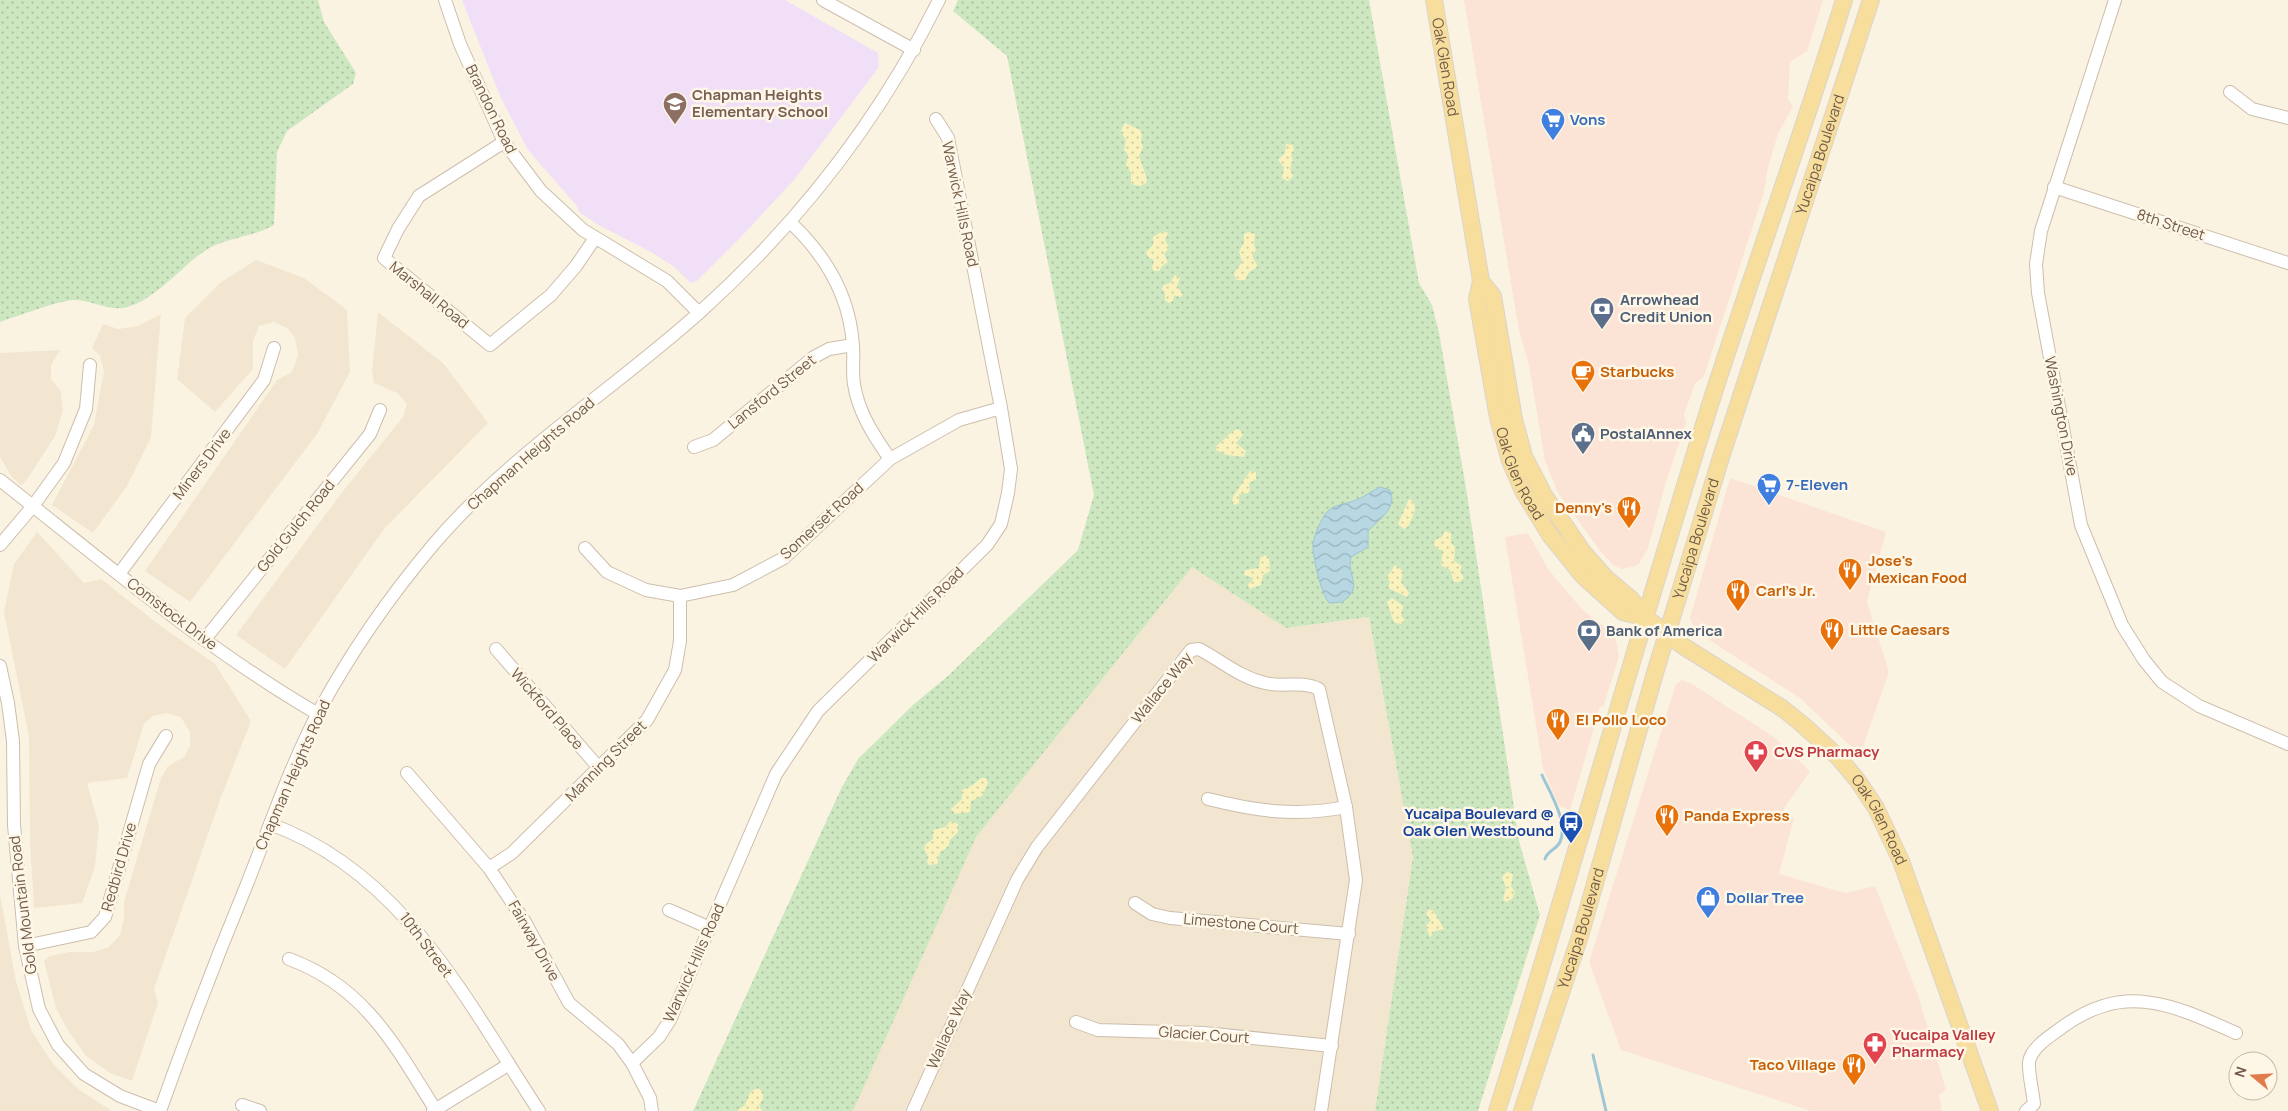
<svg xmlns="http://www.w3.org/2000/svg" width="2288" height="1111" font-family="Manrope,sans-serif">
<defs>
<pattern id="grass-dots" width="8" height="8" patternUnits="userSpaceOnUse" patternTransform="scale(1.25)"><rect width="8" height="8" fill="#cde7c1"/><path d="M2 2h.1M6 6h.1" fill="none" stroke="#abbe9f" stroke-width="1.8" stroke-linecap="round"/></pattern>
<pattern id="sand-dots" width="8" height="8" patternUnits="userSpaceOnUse" patternTransform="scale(1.25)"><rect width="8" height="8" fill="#f9f2bd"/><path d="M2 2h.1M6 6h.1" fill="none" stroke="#cec79c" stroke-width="1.8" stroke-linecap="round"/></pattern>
<pattern id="water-waves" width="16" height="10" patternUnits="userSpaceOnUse" patternTransform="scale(1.25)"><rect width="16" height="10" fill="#b7d8e3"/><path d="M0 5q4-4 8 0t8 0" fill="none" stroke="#99b2ba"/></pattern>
</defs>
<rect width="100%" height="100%" fill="#fbf3e2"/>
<g fill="#f2e6d0">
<polygon points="256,260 304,278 347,310 350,372 317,434 190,602 145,571 277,380 292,372 298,355 295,338 287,328 274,322 259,326 253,341 253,369 215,412 177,379 185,318 220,283"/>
<polygon points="378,312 444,364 488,423 384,529 285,669 236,635 343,491 403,417 407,404 397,393 374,383 372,370"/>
<polygon points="161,314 151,437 127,486 93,533 52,505 94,425 104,371 100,356 92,348 103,324 118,329 138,326"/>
<polygon points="60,350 51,365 51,379 61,392 63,411 55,436 26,481 21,485 12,477 0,457 0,353"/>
<polygon points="37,532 84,583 101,579 162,627 215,664 251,721 221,797 154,989 158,1003 132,1081 110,1073 86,1056 66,1027 56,1008 44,961 50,956 69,952 93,952 109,947 120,935 124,919 124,902 161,778 168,766 184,757 190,746 190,732 181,717 166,713 153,716 144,724 127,778 87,783 99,826 95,867 82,903 34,908 30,841 29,737 4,612 14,564"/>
<polygon points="1192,567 1286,628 1369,617 1413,857 1375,1111 853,1111 975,838"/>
<polygon points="0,894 16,981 31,1030 53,1064 78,1089 112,1111 0,1111"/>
</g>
<g fill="#fbe4d6">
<polygon points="1464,0 1823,0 1807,51 1790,62 1788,99 1793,106 1778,134 1768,167 1764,192 1704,376 1695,384 1684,414 1686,423 1666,482 1648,548 1639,564 1632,567 1622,569 1613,565 1601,552 1558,493 1545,461 1529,365 1519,331"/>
<polygon points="1730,478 1886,532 1867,602 1889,672 1860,755 1800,698 1695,631 1690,618"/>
<polygon points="1528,533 1548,569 1567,592 1585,612 1615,635 1619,656 1604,705 1600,707 1570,810 1559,806 1543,768 1505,537"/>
<polygon points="1682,680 1692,684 1774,737 1810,771 1783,810 1794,818 1779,874 1845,893 1875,886 1918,995 1946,1090 1939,1095 1942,1111 1811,1111 1621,1050 1589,962 1676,684"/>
</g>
<polygon fill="#f0dff7" points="462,0 785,0 878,53 879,67 794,180 739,239 697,281 691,283 673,266 651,252 597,224 579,212 577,206 528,150 501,98"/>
<g fill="url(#grass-dots)">
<path d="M 0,0 L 318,0 L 324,22 L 356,73 L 353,84 L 287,131 L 277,152 L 274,225 C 252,238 225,237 203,252 C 180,268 150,305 122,308 C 109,310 89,300 74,300 C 57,301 18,316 0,322 Z"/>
<polygon points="958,0 1369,0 1419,283 1432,305 1439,333 1466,488 1519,841 1540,915 1478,1111 1375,1111 1413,857 1369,617 1286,628 1192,567 976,837 853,1111 693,1111 841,789 858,759 913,705 949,675 1078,550 1094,495 1007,56 953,11"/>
</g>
<g fill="url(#sand-dots)">
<polygon points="1125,123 1140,130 1142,134 1141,141 1143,147 1139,156 1147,179 1146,183 1140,186 1131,184 1131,173 1126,165 1128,155 1124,150 1126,141 1121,131"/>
<polygon points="1286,144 1293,145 1294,150 1291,156 1293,160 1290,169 1293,176 1288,181 1282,178 1284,167 1278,160 1285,153"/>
<polygon points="1163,231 1168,233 1165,240 1169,248 1164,254 1168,262 1162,266 1159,271 1154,271 1152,268 1154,260 1148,257 1146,252 1153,245 1153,237"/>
<polygon points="1249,232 1255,234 1254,245 1256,250 1252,256 1257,265 1256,268 1249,272 1245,280 1236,280 1234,273 1242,262 1239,251 1244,243 1244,234"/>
<polygon points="1175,275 1180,278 1177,286 1183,295 1180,297 1174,295 1173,301 1169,303 1165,300 1165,293 1162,289 1164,285 1170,283"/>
<path d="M 1237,429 L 1241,431 L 1243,435 L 1236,443 L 1246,451 L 1244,457 L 1227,455 L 1216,450 L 1216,446 C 1223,442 1229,432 1237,429 Z"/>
<polygon points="1250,471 1256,472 1256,479 1249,483 1250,489 1248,493 1239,494 1239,503 1235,505 1232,502 1233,497"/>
<polygon points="1409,499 1414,502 1415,511 1408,527 1404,529 1398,524"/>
<polygon points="1445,531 1451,533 1451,543 1455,547 1454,561 1462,566 1460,571 1464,578 1459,582 1454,582 1450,570 1441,565 1443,550 1437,549 1434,544 1435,540 1442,537"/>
<polygon points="1266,555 1269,559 1270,571 1263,575 1261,585 1249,589 1248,585 1254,578 1244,575 1245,570 1259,568 1260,558"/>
<polygon points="1395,565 1403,571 1401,582 1409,593 1407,597 1388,588 1390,582 1387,577"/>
<path d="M 1392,598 L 1403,606 L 1401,616 L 1404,619 L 1403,624 L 1395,623 C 1391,617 1390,609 1387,602 Z"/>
<polygon points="981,778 986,778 988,783 982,796 971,801 970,812 955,814 951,809 962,799 962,790 973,785"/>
<polygon points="951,821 958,824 958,832 950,840 948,847 940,852 937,864 929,865 927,862 928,856 924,849 925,845 933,839 933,830 945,827"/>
<polygon points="1507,872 1513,874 1511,886 1515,892 1512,899 1506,902 1503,900 1506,888 1502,877"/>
<polygon points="1428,910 1433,910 1444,929 1435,931 1430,937 1426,926 1431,920 1426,914"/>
<polygon points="758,1088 763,1093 763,1099 759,1105 762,1111 737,1111 745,1105 751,1091"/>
</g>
<path fill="url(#water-waves)" stroke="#9ec6d4" d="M 1380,487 L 1390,490 C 1398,508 1379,519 1368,531 L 1368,547 L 1351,557 C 1346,576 1365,586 1342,602 L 1329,603 C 1321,593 1312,556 1313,543 C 1315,534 1321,519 1327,512 C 1334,504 1347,504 1356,500 C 1364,497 1372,491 1380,487 Z"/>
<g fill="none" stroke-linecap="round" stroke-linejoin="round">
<g stroke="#9ec6d4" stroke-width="3">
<path d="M 1542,775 C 1550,793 1569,823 1560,842 C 1556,850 1547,851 1545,859"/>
<polyline points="1593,1055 1606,1111"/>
</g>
<defs>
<g id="minor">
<polyline points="445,0 460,44 504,142 541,191 583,230 667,281 699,313"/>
<polyline points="823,0 914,50"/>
<polyline points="2115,0 2041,231 2036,264 2038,293 2081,525 2122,625 2144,660 2162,682 2199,706 2288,744"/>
<polyline points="2230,92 2252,109 2288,118"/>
<polyline points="504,142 419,196 398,229 384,258 490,345 551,295 576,266 595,238"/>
<polyline points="2054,187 2288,263"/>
<path d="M 791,223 C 826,256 850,297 853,346 C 854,358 852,372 854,384 C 858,412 874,436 890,459"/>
<polyline points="694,447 713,440 814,357 829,349 853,345"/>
<path d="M 0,480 C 103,561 204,648 318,714"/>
<polyline points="0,545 33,506 64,463 86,409 90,365"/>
<polyline points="585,548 607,572 646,590 680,596 733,585 784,558 890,459 959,420 1001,408"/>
<polyline points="119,574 264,380 274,348"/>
<polyline points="205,639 370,434 380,410"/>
<polyline points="496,649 599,768"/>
<polyline points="0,666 8,703 13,741 14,825 25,946 39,1009 58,1045 84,1074 120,1096 160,1111"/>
<polyline points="407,773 489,868 525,922 569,1003 618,1044 632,1063 650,1098 652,1111"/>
<path d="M 1208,799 C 1256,811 1296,817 1346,807"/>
<path d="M 270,824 C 403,872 466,1000 539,1111"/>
<polyline points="489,868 512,853 647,720 675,670 680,641 680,596"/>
<polyline points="1135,903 1152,914 1170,918 1349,934"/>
<polyline points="669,910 710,928"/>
<polyline points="25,946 91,932 105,917 149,764 166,736"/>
<path d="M 289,959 C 365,987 394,1044 435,1109"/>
<polyline points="1076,1022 1098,1030 1204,1033 1332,1046"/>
<polyline points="632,1063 659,1037 670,1020 776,774 818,711 987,545 1001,524 1008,493 1011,469 1001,408 948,138 936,119"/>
<polyline points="242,1105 260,1111"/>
<path d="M 160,1111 C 187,1035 216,959 247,884 C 270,826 290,766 319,711 C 351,652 390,596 433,545 C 510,454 612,391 700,312 C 799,223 880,119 939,0"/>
<polyline points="433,1111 508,1065"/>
<path d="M 913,1111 L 1017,880 L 1037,847 L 1191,650 L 1199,649 C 1222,661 1239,677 1265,683 C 1284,688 1301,680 1319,689 L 1346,807 L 1356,880 L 1321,1111"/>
<path d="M 2026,1111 L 2034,1104 C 2033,1093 2028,1072 2029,1062 C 2031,1049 2047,1038 2057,1031 C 2122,981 2169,1003 2236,1033"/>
</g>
<g id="major">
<path id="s1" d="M 1434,0 L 1481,281 L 1477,299 L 1498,418 L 1510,461 L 1523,491 L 1550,535 L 1583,576 L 1623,612 L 1646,618"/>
<path id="s2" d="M 1481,281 L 1493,296 L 1514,419 L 1524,456 L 1544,495 L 1583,552 L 1605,577 L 1631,599 L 1646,618 L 1683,646 L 1782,708 L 1802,724 L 1839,758 L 1858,781 L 1876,808 L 1901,861 L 1990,1111"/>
<path d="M 1497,1111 C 1571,877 1636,640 1710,405 C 1753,270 1802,136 1844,0"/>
<path id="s3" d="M 1522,1111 L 1580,936 L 1655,673 L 1722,454 L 1871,0"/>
</g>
</defs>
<use href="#minor" stroke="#cdbeac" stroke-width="14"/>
<use href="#major" stroke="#dad4d0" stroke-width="18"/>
<use href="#minor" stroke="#fff" stroke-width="12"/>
<use href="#major" stroke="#f7de9c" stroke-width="16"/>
</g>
<defs>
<symbol id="school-pin" viewBox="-11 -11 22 30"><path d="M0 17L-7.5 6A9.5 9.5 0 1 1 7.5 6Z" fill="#8d6e63" stroke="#fef7e7"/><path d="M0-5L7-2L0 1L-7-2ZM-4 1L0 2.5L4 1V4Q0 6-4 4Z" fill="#fff"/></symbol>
<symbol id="supermarket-pin" viewBox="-11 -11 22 30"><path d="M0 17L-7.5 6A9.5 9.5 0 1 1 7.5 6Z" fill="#3f7fe0" stroke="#fef7e7"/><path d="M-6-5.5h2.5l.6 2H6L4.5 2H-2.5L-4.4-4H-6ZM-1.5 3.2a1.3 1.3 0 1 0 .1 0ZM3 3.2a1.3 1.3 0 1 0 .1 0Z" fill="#fff"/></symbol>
<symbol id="bank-pin" viewBox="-11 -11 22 30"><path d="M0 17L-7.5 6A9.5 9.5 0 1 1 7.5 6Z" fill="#5c6f8a" stroke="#fef7e7"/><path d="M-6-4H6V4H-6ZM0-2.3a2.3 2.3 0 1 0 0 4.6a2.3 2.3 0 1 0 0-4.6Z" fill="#fff"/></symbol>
<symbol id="cafe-pin" viewBox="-11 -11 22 30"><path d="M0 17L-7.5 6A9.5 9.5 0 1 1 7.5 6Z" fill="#e8710a" stroke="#fef7e7"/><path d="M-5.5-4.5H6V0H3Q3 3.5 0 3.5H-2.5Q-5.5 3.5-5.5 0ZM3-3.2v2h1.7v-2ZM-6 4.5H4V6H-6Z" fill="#fff"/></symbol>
<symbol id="civic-pin" viewBox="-11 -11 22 30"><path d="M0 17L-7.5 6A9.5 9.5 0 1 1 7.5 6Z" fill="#5c6f8a" stroke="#fef7e7"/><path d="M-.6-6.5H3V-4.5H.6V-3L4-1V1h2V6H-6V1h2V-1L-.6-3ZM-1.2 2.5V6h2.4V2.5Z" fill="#fff"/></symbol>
<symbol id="restaurant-pin" viewBox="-11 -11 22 30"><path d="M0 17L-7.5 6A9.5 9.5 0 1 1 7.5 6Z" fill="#e8710a" stroke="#fef7e7"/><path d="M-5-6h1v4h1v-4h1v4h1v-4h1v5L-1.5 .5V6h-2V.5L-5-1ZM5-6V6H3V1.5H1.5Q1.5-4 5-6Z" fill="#fff"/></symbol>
<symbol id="pharmacy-pin" viewBox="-11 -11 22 30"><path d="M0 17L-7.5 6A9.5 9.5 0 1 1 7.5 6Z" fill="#e0444e" stroke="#fef7e7"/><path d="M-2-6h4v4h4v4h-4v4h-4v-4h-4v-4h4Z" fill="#fff"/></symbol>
<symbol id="bus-pin" viewBox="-11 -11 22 30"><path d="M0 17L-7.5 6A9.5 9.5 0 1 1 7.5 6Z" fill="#1a4fb4" stroke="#fef7e7"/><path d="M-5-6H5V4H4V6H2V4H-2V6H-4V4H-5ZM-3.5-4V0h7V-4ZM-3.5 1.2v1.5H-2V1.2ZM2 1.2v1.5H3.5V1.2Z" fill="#fff"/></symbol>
<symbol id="shop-pin" viewBox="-11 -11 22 30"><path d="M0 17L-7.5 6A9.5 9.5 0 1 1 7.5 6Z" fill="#3f7fe0" stroke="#fef7e7"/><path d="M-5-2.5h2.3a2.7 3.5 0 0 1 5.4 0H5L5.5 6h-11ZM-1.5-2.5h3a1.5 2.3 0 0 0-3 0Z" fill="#fff"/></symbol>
</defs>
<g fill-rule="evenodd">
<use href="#school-pin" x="661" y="90" width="28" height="38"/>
<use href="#supermarket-pin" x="1539" y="106" width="28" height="38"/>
<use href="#bank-pin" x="1588" y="295" width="28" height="38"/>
<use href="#cafe-pin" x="1569" y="358" width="28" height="38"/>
<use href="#civic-pin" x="1569" y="420" width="28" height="38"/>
<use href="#supermarket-pin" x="1755" y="471" width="28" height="38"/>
<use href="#restaurant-pin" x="1615" y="494" width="28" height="38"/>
<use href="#restaurant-pin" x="1836" y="556" width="28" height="38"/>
<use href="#restaurant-pin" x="1724" y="577" width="28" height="38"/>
<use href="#restaurant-pin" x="1818" y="616" width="28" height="38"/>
<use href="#bank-pin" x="1575" y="617" width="28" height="38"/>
<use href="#restaurant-pin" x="1544" y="706" width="28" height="38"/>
<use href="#pharmacy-pin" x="1742" y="738" width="28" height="38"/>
<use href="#restaurant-pin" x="1653" y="802" width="28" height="38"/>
<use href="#bus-pin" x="1557" y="809" width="28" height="38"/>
<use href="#shop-pin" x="1694" y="884" width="28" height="38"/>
<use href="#pharmacy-pin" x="1861" y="1030" width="28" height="38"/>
<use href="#restaurant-pin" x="1840" y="1051" width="28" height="38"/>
</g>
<g text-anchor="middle" stroke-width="5" stroke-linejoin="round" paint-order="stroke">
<g font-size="15" fill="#715b4a" stroke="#fef7e7">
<text dy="5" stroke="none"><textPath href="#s1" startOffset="68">Oak Glen Road</textPath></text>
<text transform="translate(491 109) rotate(64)" y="5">Brandon Road</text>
<text dy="5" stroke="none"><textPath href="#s3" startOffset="1002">Yucaipa Boulevard</textPath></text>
<text transform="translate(960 204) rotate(78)" y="5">Warwick Hills Road</text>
<text transform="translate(2171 225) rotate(18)" y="5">8th Street</text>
<text transform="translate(429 295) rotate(39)" y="5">Marshall Road</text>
<text transform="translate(772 392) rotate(-39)" y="5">Lansford Street</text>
<text transform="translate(2061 416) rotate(79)" y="5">Washington Drive</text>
<text transform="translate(531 454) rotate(-41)" y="5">Chapman Heights Road</text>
<text transform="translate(202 464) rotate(-53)" y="5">Miners Drive</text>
<text dy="5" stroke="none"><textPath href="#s1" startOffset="484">Oak Glen Road</textPath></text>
<text transform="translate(822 521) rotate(-42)" y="5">Somerset Road</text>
<text transform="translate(296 526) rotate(-51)" y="5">Gold Gulch Road</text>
<text dy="5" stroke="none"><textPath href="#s3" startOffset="598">Yucaipa Boulevard</textPath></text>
<text transform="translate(172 614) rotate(37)" y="5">Comstock Drive</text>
<text transform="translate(916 615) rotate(-45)" y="5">Warwick Hills Road</text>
<text transform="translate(1162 688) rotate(-51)" y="5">Wallace Way</text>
<text transform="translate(547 709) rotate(49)" y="5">Wickford Place</text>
<text transform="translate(606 761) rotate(-45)" y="5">Manning Street</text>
<text transform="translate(293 775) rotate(-66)" y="5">Chapman Heights Road</text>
<text dy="5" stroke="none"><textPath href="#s2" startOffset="700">Oak Glen Road</textPath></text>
<text transform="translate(119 867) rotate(-74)" y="5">Redbird Drive</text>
<text transform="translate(23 905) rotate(-97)" y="5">Gold Mountain Road</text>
<text transform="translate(1241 924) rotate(5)" y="5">Limestone Court</text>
<text dy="5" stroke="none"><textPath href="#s3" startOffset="192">Yucaipa Boulevard</textPath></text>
<text transform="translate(534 941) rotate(61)" y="5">Fairway Drive</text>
<text transform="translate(426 945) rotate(53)" y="5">10th Street</text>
<text transform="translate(694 963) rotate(-66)" y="5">Warwick Hills Road</text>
<text transform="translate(949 1029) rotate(-66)" y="5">Wallace Way</text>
<text transform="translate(1204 1035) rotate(4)" y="5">Glacier Court</text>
</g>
<g font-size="15" font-weight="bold" fill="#785e54" stroke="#fef7e7" text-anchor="start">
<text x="692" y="100">Chapman Heights<tspan x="692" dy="17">Elementary School</tspan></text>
</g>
<g font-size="15" font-weight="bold" fill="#366cbe" stroke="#fef7e7" text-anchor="start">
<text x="1570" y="125">Vons</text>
<text x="1786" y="490">7-Eleven</text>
<text x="1726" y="903">Dollar Tree</text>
</g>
<g font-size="15" font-weight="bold" fill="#4e5e75" stroke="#fef7e7" text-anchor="start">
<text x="1620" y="305">Arrowhead<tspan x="1620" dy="17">Credit Union</tspan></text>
<text x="1600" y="439">PostalAnnex</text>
<text x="1606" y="636">Bank of America</text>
</g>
<g font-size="15" font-weight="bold" fill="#c56008" stroke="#fef7e7" text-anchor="start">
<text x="1600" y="377">Starbucks</text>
<text x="1612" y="513" text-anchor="end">Denny's</text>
<text x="1868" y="566">Jose's<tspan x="1868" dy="17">Mexican Food</tspan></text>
<text x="1756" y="596">Carl's Jr.</text>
<text x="1850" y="635">Little Caesars</text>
<text x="1576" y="725">El Pollo Loco</text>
<text x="1684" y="821">Panda Express</text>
<text x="1836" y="1070" text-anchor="end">Taco Village</text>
</g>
<g font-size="15" font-weight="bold" fill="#be3a42" stroke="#fef7e7" text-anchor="start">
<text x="1774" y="757">CVS Pharmacy</text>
<text x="1892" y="1040">Yucaipa Valley<tspan x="1892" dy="17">Pharmacy</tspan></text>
</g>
<g font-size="15" font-weight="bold" fill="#164399" stroke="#fef7e7" text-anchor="end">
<text x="1554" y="819">Yucaipa Boulevard @<tspan x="1554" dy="17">Oak Glen Westbound</tspan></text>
</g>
</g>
<g transform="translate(2253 1076) rotate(288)"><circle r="24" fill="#fef7e7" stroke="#c6b9a8"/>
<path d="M0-4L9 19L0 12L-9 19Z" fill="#e07b4c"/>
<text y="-8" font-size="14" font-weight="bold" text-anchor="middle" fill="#715b4a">N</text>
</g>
</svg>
